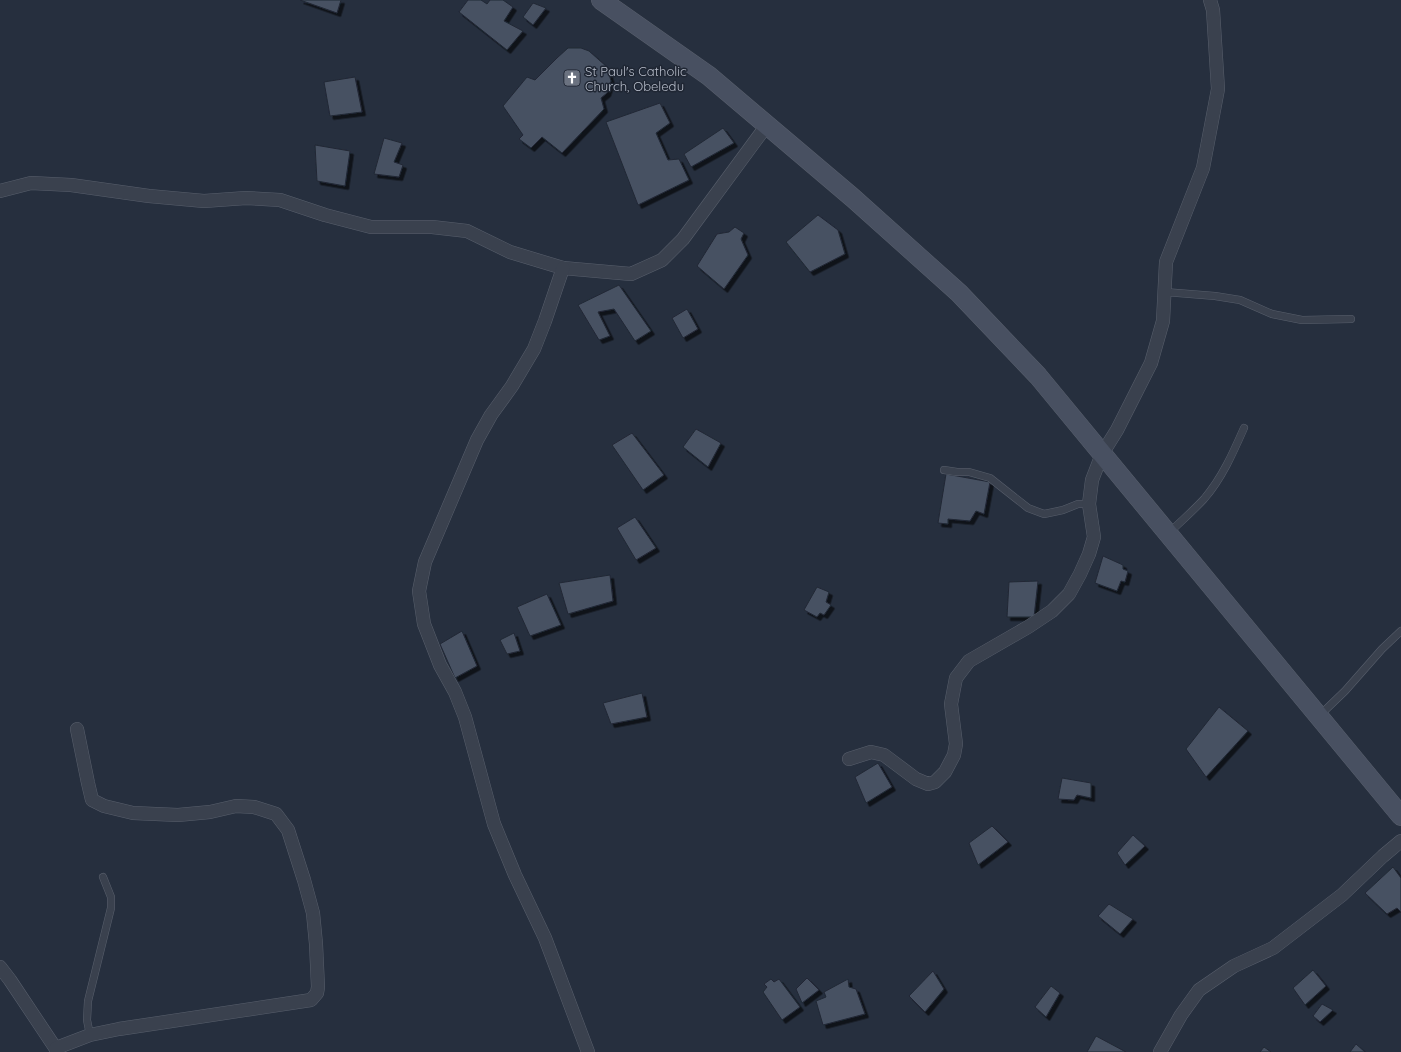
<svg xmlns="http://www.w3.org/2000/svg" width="1401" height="1052" font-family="Quicksand,sans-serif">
<defs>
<filter id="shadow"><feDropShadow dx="3.5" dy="3.5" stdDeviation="0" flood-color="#0009"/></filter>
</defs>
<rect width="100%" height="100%" fill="#262f3e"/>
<g fill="#475162" stroke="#212835" filter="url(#shadow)">
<polygon points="300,0 341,0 337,13"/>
<polygon points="468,0 481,0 487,4 490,0 503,0 513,7 504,21 523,31 507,50 459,12"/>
<polygon points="533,3 546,8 533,25 523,17"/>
<polygon points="568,48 581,48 589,51 607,67 611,81 607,93 601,98 604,109 562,153 542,137 531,148 519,139 523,135 503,106 527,77 535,80 557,58"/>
<polygon points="355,77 362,112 330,116 324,82"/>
<polygon points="660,103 670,123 656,133 668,160 679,159 689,180 638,205 606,122"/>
<polygon points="723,128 734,143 691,167 684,154"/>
<polygon points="384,138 402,143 394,162 403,165 399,177 374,174"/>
<polygon points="315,145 350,151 345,186 317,181"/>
<polygon points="818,215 838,230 845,254 810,272 786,242"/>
<polygon points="735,227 744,233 741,239 748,255 724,289 697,266 717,234 729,232"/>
<polygon points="619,285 651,331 635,341 614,309 598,312 610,336 599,340 578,305"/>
<polygon points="687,309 698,329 683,338 672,318"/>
<polygon points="696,429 721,443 708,467 683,447"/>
<polygon points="632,433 664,475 643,490 612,445"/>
<polygon points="946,474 990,482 984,514 976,511 970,521 948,519 948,524 938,523"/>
<polygon points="635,517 656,548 636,560 617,528"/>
<polygon points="1103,556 1123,565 1123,569 1128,571 1125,582 1121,581 1117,591 1095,583"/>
<polygon points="610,575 613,601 568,614 559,583"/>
<polygon points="1038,581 1034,617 1007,617 1009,582"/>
<polygon points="817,587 829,592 826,602 831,605 824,615 820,613 817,617 804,610"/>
<polygon points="547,594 561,625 530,636 517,607"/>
<polygon points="462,631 477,666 455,678 440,644"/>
<polygon points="514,633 520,651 507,654 500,640"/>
<polygon points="642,693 647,717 611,724 603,703"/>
<polygon points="1219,707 1248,731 1206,777 1186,749"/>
<polygon points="878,763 892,787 866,803 855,777"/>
<polygon points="1062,778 1091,783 1091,798 1077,795 1074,800 1058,799"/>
<polygon points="992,826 1008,842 978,865 969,843"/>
<polygon points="1133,835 1145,846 1125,865 1117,853"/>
<polygon points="1393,867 1401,878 1401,912 1397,908 1387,914 1365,893"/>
<polygon points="1109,904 1133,919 1120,934 1098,916"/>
<polygon points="1313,970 1326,986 1305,1005 1293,988"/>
<polygon points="933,971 944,989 925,1012 909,996"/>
<polygon points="807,978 819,990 802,1003 796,989"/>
<polygon points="771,979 774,982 779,979 800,1007 782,1020 763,992 767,987 764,984"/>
<polygon points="848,979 849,987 856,989 865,1014 823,1025 816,1001 826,997 824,992"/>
<polygon points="1051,986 1060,993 1046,1017 1035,1007"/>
<polygon points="1322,1004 1333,1010 1320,1022 1313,1016"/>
<polygon points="1096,1036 1126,1052 1087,1052"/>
<polygon points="1356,1044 1365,1052 1350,1052"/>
<polygon points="1264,1047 1271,1052 1260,1052"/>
</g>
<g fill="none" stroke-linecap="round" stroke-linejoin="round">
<defs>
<g id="service">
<polyline points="1165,292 1215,296 1240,300 1272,314 1302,320 1351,319"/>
<polyline points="944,470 957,472 969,472 990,478 1028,508 1044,514 1063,510 1078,504 1089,504"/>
<path d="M 1168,534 C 1180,522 1193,511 1204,499 C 1222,478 1233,453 1244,428"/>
<polyline points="1319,716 1345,691 1382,649 1401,631"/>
<polyline points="90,1035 87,1020 88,1001 111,908 111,897 103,877"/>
</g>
<g id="minor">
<polyline points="0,191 31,183 71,185 149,196 204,201 246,198 280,200 325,215 371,227 432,227 467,231 510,252 563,268 631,274 662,260 683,239 767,125"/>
<polyline points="563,268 545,321 534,349 512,386 491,415 477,440 425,562 419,591 424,624 440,665 455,692 465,717 494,824 515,875 545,938 588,1052"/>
<polyline points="849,759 871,752 884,755 916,779 928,784 935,782 945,772 954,755 956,744 951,704 956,678 969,661 1028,627 1052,611 1069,594 1080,574 1089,554 1094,537 1089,504 1092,480 1102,454 1117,430 1151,363 1163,321 1166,262 1203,168 1218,89 1213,10 1210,0"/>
<polyline points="0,967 10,980 58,1052"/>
<polyline points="56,1048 90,1035 119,1029 311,1000 317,993 318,987 316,944 313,913 304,880 288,830 276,814 254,807 236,806 210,812 178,815 133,813 104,806 92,800 88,783 77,729"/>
<polyline points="1160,1052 1181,1015 1199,990 1234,966 1273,948 1342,895 1383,856 1401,841"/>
</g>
<polyline id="secondary" points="601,0 709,76 853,198 959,293 1038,376 1401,816"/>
</defs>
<use href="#service" stroke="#585f6c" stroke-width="8"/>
<use href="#minor" stroke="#585f6c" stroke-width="14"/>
<use href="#secondary" stroke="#585f6c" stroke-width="20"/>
<use href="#service" stroke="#3a414e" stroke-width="7"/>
<use href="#minor" stroke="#3a414e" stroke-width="13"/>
<use href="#secondary" stroke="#485061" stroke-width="19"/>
</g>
<defs>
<symbol id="church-square" viewBox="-11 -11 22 22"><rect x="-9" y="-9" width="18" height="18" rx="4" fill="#6b7280" stroke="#1f2633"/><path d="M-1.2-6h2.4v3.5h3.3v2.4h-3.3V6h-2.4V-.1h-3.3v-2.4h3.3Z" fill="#fff"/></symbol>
</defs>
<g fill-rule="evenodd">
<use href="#church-square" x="562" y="68" width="20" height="20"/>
</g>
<g text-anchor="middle" stroke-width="3" stroke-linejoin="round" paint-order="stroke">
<g font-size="13" fill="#b6bcc9" stroke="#1f2633" text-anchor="start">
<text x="585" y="76">St Paul's Catholic<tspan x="585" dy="15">Church, Obeledu</tspan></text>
</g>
</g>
</svg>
